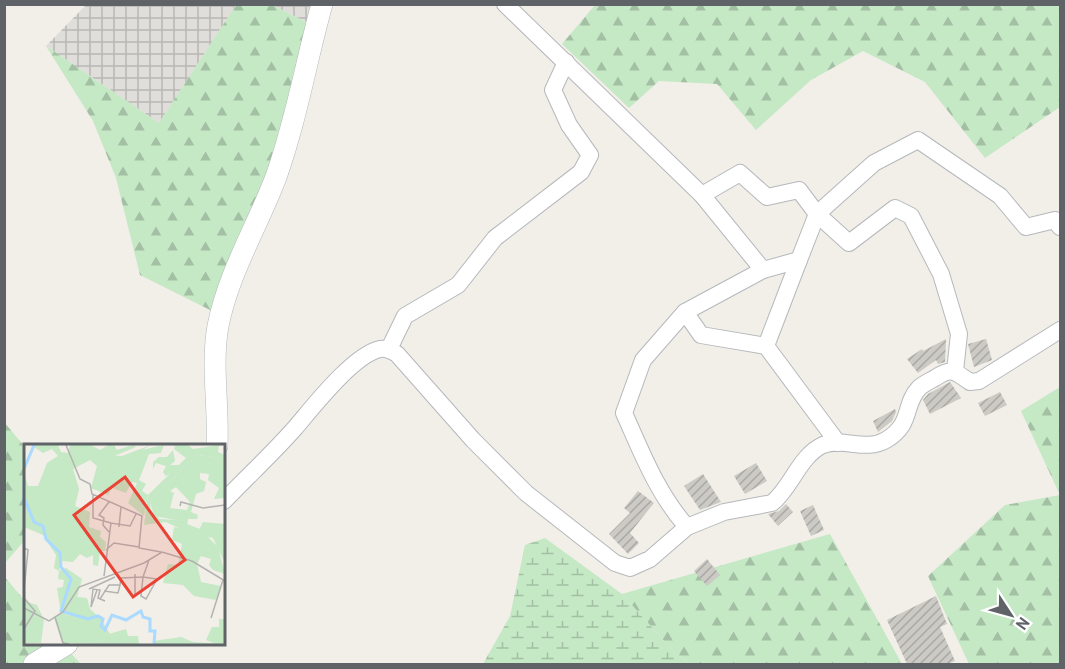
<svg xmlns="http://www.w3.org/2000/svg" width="1065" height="669" font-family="'PT Sans',sans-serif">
<defs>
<pattern id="industrial-grid" width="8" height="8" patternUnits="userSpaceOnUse" patternTransform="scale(1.5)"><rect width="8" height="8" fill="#e0deda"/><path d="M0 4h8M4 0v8" fill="none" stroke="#b9b8b5"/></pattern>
<pattern id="forest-firs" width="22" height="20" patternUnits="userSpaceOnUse" patternTransform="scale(1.5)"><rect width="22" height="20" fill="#c5e8c5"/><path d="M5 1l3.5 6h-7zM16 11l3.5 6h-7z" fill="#a3c0a4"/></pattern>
<pattern id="wetland-marsh" width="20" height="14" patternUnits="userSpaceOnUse" patternTransform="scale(1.5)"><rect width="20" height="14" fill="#c5e8c5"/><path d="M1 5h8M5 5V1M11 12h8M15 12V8" fill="none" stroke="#a3c0a4"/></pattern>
<pattern id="building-hatch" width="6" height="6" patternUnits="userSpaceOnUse" patternTransform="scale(1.5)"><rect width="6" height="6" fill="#cccac5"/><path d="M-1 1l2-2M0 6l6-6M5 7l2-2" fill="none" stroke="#a9a8a4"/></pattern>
</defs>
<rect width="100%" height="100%" fill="#f1efe8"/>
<g fill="url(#industrial-grid)">
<polygon points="86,5 236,5 159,123 46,46"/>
<polygon points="272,5 319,5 314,26"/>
</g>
<g fill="url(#forest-firs)">
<polygon points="236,5 272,5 314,26 280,175 218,314 140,275 116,178 93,121 46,46 159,123"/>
<polygon points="595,5 1060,5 1060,107 985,158 925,82 863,51 811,80 756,130 717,84 659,81 629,108 562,44"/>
<polygon points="1060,387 1060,664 969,664 928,576 1005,505 1060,495 1021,411"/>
<polygon points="4,422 25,447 25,540 5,563"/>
<polygon points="830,534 902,664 690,664 672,650 622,594"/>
<polygon points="4,576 25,601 26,644 62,644 81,664 5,664"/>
</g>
<polygon fill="url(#wetland-marsh)" points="545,538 622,594 672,650 690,664 483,664 510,616 525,545"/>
<g fill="url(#building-hatch)">
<polygon points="946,339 945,362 938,364 936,360 918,373 907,359 922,349 923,351"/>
<polygon points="986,339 992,360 974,367 968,344"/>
<polygon points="950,382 961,398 930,414 923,400 928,394"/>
<polygon points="1000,392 1007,405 985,416 978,403"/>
<polygon points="895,409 896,412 892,421 878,432 873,421"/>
<polygon points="756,463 767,481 745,494 734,476"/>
<polygon points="703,474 721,502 700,510 684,486"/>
<polygon points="638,491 654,503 630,533 639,543 628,554 609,534 630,513 624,508"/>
<polygon points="786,504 793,512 778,526 768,514 779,511"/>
<polygon points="813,505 824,530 811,536 800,511"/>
<polygon points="707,559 720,575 707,586 694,571"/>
<polygon points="936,596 947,624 940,627 955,661 947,664 907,664 887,620"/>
</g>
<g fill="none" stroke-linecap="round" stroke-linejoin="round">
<defs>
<g id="minor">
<path d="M 505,4 L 702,195 L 763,270 L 685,312 L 643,360 L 624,413 C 642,453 657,493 687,527"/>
<polyline points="702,195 740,173 767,197 799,190 817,214 849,243 895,208 911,216 941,274 959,334 955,371"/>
<polyline points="763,270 799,260 817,214 874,163 918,140 1000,196 1026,227 1055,220 1060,227"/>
<polyline points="685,312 701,335 766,346 838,443"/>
<polyline points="766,346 799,260"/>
<polyline points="389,349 405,316 458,285 495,238 581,172 590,155 569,125 553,90 566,62"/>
<path d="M 224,501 C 247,477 273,453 295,428 C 313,407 353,355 380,349 C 387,348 392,351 397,354 L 473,440 L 526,493 L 615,563 L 630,568 L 650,559 L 687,527 L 724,512 L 772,503 C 791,488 800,455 823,445 C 844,437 865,452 886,440 C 913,424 903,405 919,388 C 923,384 930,381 935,378 C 952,367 954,371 970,382 L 979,381 L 1060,330"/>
</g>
<g id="tertiary">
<path d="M 217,446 C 219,406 211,365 218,326 C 228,274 257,227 276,177 C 296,121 306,62 322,4"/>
<polyline points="34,664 67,644"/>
</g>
</defs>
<use href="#minor" stroke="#b5b8bc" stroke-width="18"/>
<use href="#tertiary" stroke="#b5b8bc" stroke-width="22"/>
<use href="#minor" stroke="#fff" stroke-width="16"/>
<use href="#tertiary" stroke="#fff" stroke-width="21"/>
</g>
<g transform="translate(24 444)">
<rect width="201" height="201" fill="#f1efe8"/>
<path d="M 42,124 L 58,135 L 53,153 L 63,154 L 66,165 L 77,175 L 54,175 L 37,169 L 33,144 L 39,143 L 40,136 L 34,135 L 35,127 Z" fill="#c5e8c5"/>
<path d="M 7,1 L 34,1 L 37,8 L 44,9 L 46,1 L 67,1 L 76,6 L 84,1 L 90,1 L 93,6 L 109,1 L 112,3 L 90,12 L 83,21 L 86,26 L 97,27 L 101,16 L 113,7 L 140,1 L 137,9 L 125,10 L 115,36 L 122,40 L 118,47 L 124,51 L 120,72 L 104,59 L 113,39 L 108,38 L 102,49 L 88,44 L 84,51 L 67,44 L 73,22 L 66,16 L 49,25 L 55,45 L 51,62 L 66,68 L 65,83 L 77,87 L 76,93 L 82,98 L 81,107 L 76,107 L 74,122 L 69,121 L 69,111 L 63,114 L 56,110 L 49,118 L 38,117 L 35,127 L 30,124 L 32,111 L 19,91 L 0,83 L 0,29 L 4,42 L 14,42 L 23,19 L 34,12 L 28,5 L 19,9 ZM 149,6 L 151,17 L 146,21 L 154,21 L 155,24 L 142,32 L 139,28 L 142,22 L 132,19 L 129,25 L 129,18 L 135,13 L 143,13 ZM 173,11 L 190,13 L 201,20 L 201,54 L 190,55 L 195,44 L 184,36 L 185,30 L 176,29 L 176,35 L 182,38 L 180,47 L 172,50 L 167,68 L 174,71 L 173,75 L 164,75 L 163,83 L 152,76 L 130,72 L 126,58 L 132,50 ZM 152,43 L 166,58 L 163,66 L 146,64 L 150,49 L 146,47 ZM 179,78 L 201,80 L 201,96 L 175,86 ZM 150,83 L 182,91 L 194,103 L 201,130 L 189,126 L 185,121 L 187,115 L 177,112 L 173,120 L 177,138 L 197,142 L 192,156 L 170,152 L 159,141 L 139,139 L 144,120 L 154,121 L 158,100 L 148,96 ZM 0,157 L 13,161 L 20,176 L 17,199 L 0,199 ZM 195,175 L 201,175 L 201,200 L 192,200 L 182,196 L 188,183 L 195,183 ZM 102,185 L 104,192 L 114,192 L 115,200 L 74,200 L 75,193 Z" fill="#c5e8c5" fill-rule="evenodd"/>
<path d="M 127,1 L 101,16 L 95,33 L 90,36 L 83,21 L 73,18 L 71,10 L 98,12 ZM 151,1 L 164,1 L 169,5 L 195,1 L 194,8 L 201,11 L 201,20 L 190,13 L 173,11 L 132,50 L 126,58 L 127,68 L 136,75 L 152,76 L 200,94 L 201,119 L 189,94 L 167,90 L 142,78 L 120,81 L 124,51 L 162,14 L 150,5 ZM 37,169 L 54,175 L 77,175 L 87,192 L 75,193 L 74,200 L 38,199 L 30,173 ZM 157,193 L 169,198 L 201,200 L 130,200 L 130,197 Z" fill="#c5e8c5"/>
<path fill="none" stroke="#aadaff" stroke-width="3" d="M 0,25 L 10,1M 0,37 L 0,59M 1,56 L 10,78 L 19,82 L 22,95 L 36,109 L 37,123 L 47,135 L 37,167 L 64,175 L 74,172 L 79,175 L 77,182 L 81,186 L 88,171 L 102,176 L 117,167 L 119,173 L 126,175 L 126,187 L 131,187 L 130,200"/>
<path fill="none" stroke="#b3b3b1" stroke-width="1.5" d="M 42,1 L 56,35 L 66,40 L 68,50 L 118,72 L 115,104 L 137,108M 69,50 L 69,74 L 87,79M 85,58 L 75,71 L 80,74 L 79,81 L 85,88M 156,62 L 157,58 L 179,64 L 201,61M 95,83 L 97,63M 0,104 L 4,106 L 0,146M 82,106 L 90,99 L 115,103M 80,132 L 87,79 L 106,82 L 112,70M 119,133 L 133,135 L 122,155 L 117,152 ZM 65,145 L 91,133M 73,146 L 67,163 L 69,145 L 76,146 L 74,154 L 81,157M 80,147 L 94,149 L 96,141M 111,150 L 111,130M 0,154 L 11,167 L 0,185M 76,155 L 85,141 L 96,141 L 97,134 L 119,133 L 125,116M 0,164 L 25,177 L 39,168 L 55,143 L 120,119 L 138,108 L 168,117 L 201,137M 31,173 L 39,199 L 45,200M 187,174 L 199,136"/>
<path fill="#ea4335" fill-opacity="0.15" stroke="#ea4335" stroke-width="3" d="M 101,33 L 161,116 L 109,153 L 50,71 Z"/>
<rect width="201" height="201" fill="none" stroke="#5f6368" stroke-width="3"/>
</g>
<rect width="1065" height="669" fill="none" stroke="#5f6368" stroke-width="12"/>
<g transform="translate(1011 615) rotate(126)" stroke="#ffffff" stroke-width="4.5" paint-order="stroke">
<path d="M0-4.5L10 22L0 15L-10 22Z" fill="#5f6368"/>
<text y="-9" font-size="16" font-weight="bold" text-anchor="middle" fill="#5f6368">N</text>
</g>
</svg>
